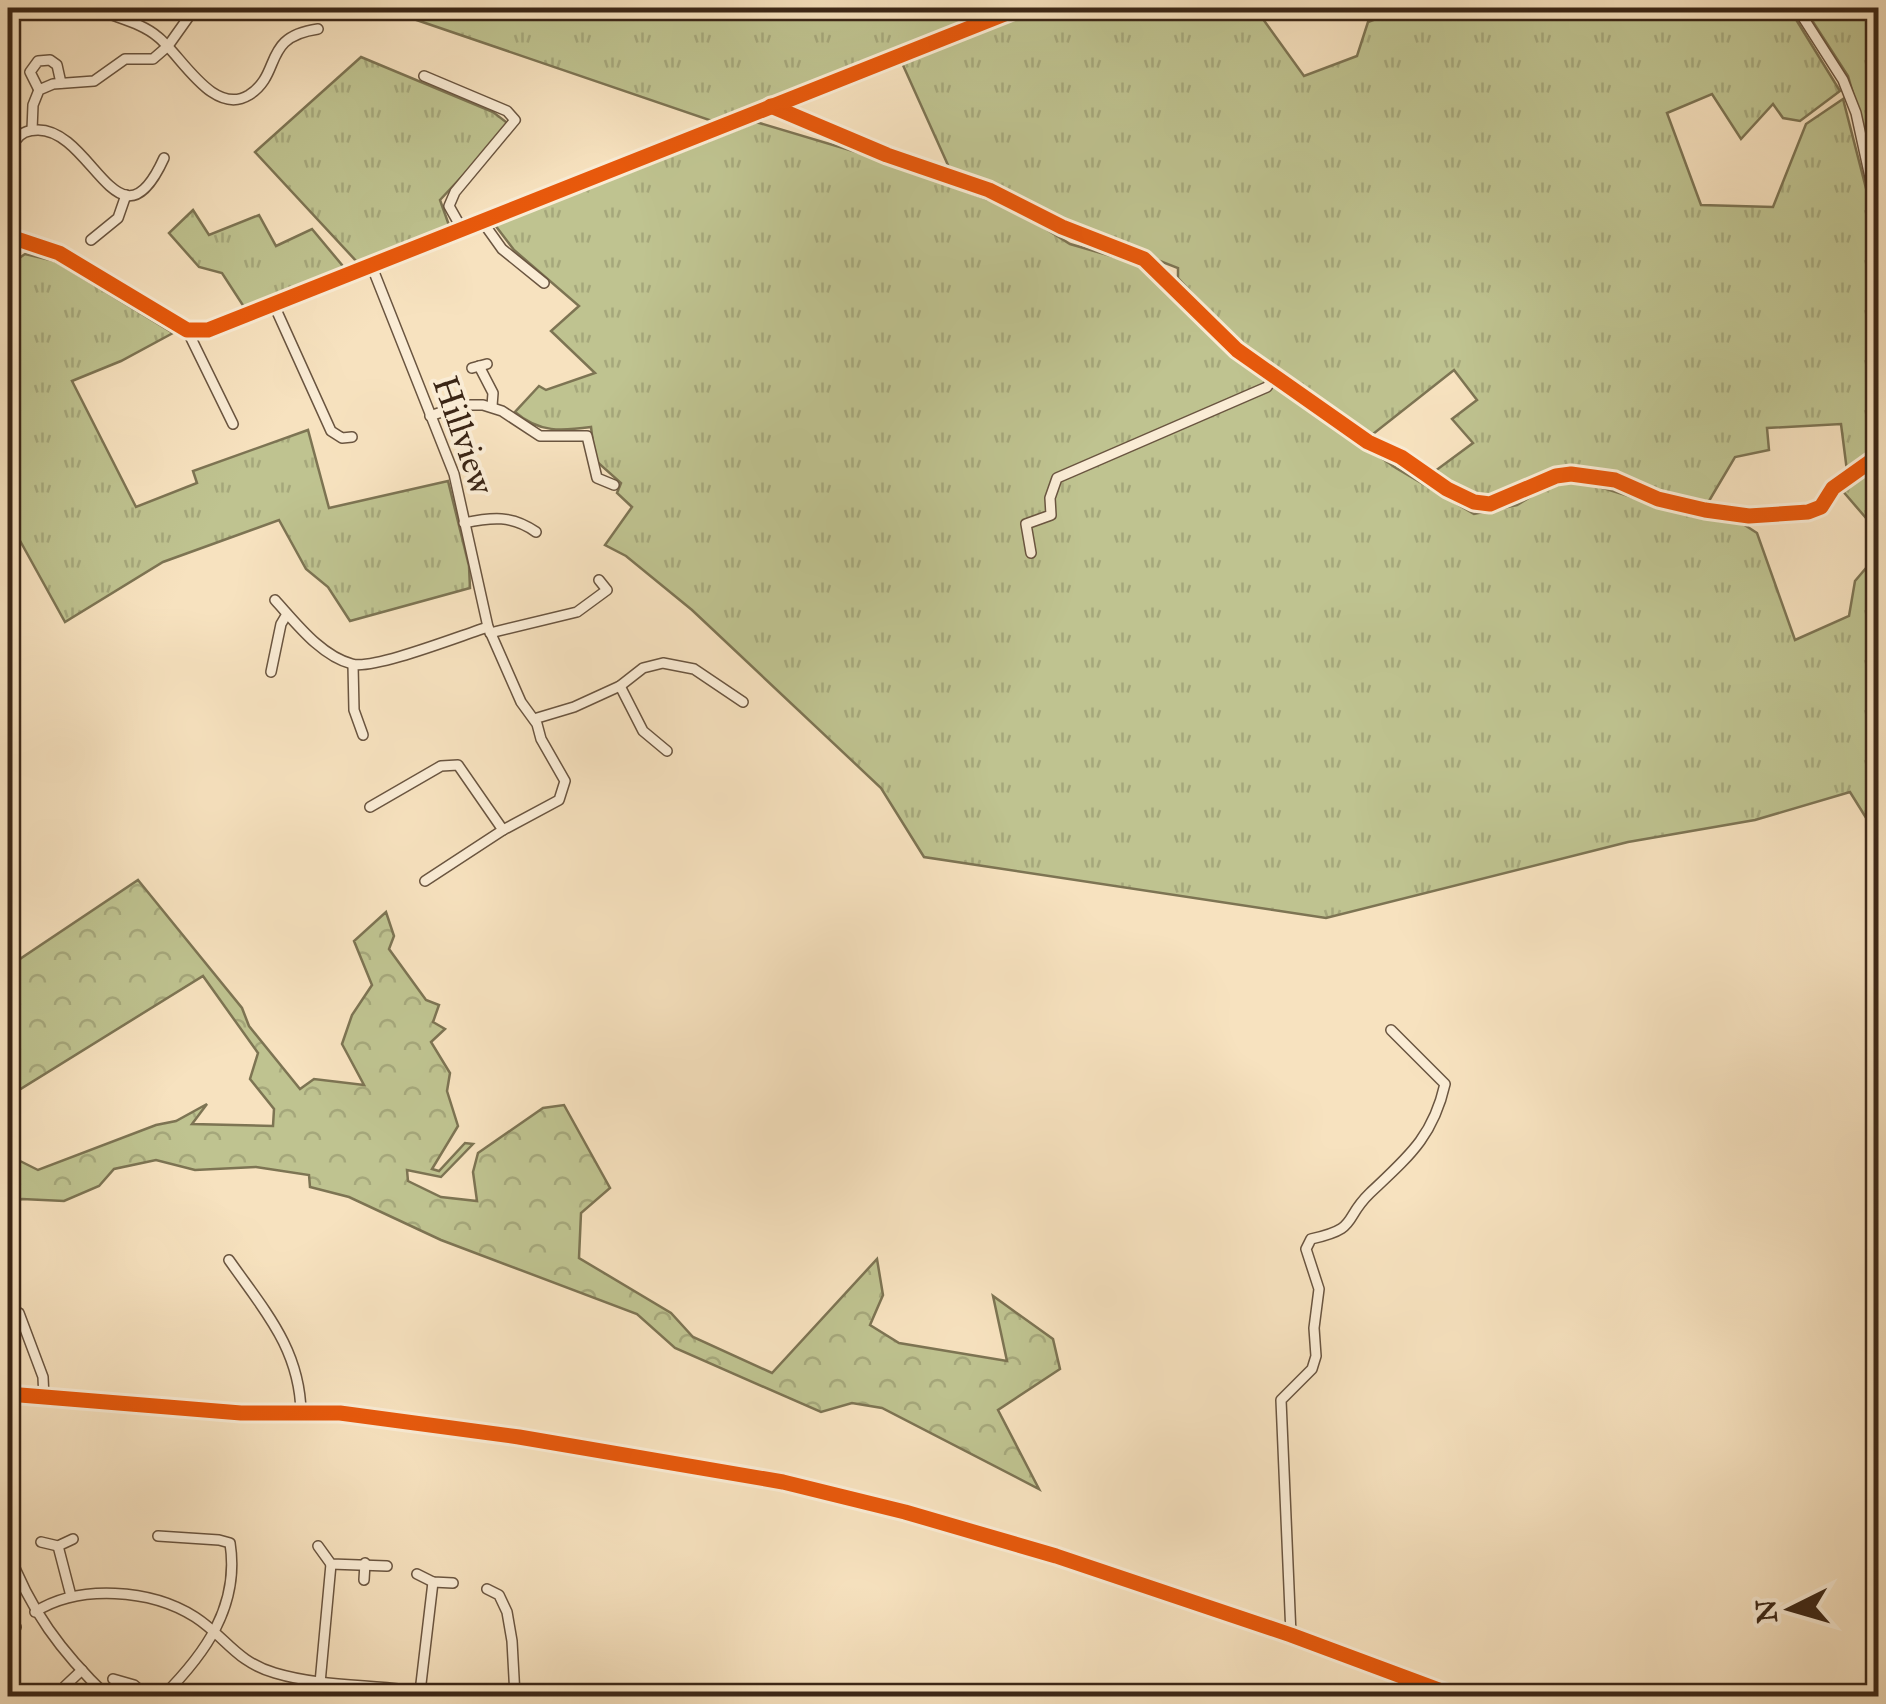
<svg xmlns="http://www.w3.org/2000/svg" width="1886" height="1704" font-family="'IM FELL Great Primer',serif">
<defs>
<pattern id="grass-tufts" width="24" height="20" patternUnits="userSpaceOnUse" patternTransform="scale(2.5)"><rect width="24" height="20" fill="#bfc390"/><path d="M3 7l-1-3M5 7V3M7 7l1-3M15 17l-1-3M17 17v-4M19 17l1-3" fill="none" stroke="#a5a77b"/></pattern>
<pattern id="forest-crowns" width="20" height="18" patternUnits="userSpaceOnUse" patternTransform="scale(2.5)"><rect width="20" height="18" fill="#bfc390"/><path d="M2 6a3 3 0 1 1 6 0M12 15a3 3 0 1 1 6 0" fill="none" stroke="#a5a77b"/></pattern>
</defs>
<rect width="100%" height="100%" fill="#f7e2bf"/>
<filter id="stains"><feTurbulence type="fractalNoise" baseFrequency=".002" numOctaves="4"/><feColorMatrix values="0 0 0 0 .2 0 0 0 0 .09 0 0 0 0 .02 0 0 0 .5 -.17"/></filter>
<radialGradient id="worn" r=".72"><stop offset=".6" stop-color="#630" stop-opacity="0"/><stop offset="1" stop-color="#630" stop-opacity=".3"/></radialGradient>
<g fill="url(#grass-tufts)" stroke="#7d7453" stroke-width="2.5">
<polygon points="390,8 1005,8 715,122 399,14"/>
<polygon points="1043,8 1146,8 1153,17 1169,8 1255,8 1304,76 1357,56 1368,22 1405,8 1494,13 1496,8 1789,8 1840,91 1800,121 1783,118 1773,104 1741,139 1712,94 1667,113 1701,205 1773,207 1806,124 1843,99 1878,235 1878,452 1847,471 1841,424 1767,428 1769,450 1735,457 1706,506 1567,472 1497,497 1476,500 1431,474 1473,443 1452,419 1477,400 1454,370 1368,438 1302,386 1234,339 1178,278 1178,268 1068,225 1000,190 952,174 902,63"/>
<polygon points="1804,8 1869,8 1878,18 1878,181 1848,76"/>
<polygon points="361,57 493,112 510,125 440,200 450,228 358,263 255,152"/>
<path d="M 756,122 L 883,160 L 1016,210 L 1070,244 L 1142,265 L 1206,331 L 1278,387 L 1396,468 L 1474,514 L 1517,505 L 1553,483 L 1584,482 L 1670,509 L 1743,524 L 1757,533 L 1795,640 L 1849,616 L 1855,581 L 1878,554 L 1878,837 L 1850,792 L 1755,820 L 1628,842 L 1326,918 L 924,857 L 881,788 L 692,610 L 626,556 L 605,545 L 632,507 L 617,493 L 621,483 L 595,460 L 591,427 C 562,431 539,433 515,412 L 539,386 L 546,390 L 595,373 L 551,331 L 579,306 L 514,250 L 495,225 Z"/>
<polygon points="193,210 209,235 259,215 276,246 312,229 342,265 342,272 246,310 222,273 199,267 169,233"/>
<polygon points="25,254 55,261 173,333 121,361 72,381 136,507 197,483 193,471 308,430 329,508 448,481 469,566 470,588 350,621 328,587 306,569 279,520 163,562 65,622 8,519 8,266"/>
<polygon points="1878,460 1878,532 1841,489"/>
</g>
<polygon fill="url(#forest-crowns)" stroke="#7d7453" stroke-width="2.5" points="138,880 242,1008 249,1026 300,1089 314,1079 364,1085 342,1044 352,1015 372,985 354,941 386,912 394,936 389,949 426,1000 439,1005 433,1022 445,1029 431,1042 450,1073 447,1091 458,1126 432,1169 439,1171 465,1143 473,1144 441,1177 407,1170 408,1181 441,1197 477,1201 473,1172 478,1153 543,1108 564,1105 610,1188 581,1213 579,1258 671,1313 693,1337 772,1373 877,1259 883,1295 870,1325 899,1343 1007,1361 993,1296 1053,1339 1060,1369 998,1410 1039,1489 882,1408 852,1403 821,1412 675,1348 637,1314 441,1240 349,1197 310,1187 309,1175 256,1167 195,1170 156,1160 114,1169 99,1186 64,1201 22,1199 8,1206 8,1155 38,1170 156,1125 176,1121 207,1104 192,1124 273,1126 274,1109 250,1079 258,1053 203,976 14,1093 8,1086 8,967"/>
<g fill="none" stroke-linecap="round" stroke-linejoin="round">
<defs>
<g id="minor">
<path d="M 95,8 C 115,18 141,22 158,37 C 181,55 213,117 249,95 C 283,73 261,37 318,29"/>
<polyline points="1797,8 1843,80 1856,113 1878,214"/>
<polyline points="424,76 507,111 515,120 455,192 449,206 462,229"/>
<polyline points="39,90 30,72 38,61 50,60 57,65 61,83"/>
<polyline points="771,106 887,155 989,190 1062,227 1144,259 1237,350 1368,442 1401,457 1447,489 1474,502 1490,504 1556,476 1571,474 1615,480 1658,499 1705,510 1749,516 1808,512 1821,507 1833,488 1878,456"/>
<polyline points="32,130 33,105 39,90 53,84 94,81 125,59 153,59 168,46 195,8"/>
<path d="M 8,175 C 12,154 9,130 38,130 C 93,130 119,257 164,158"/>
<polyline points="482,221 502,249 544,283"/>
<polyline points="8,236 59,253 187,330 208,330 1020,8"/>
<polyline points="91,240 118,218 126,195"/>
<polyline points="372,267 454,474 488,627 521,702 537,724 541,739 565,781 559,800 503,830 425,881"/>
<polyline points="274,305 331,431 342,438 352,437"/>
<polyline points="187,330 233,424"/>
<polyline points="479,366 493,393 492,406"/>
<polyline points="472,368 487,364"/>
<polyline points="430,416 462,405 483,405 502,411 540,436 587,436 597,478 614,485"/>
<path d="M 464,523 C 492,517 512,515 536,532"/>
<polyline points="1031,553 1026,524 1051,515 1050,498 1057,478 1267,387 1275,375"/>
<path d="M 275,600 C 296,623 321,656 352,664 C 374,670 462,635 488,627"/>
<polyline points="490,633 577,612 607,590 599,580"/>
<polyline points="353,665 354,710 363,735"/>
<polyline points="271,672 281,624 287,614"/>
<polyline points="620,686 643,731 667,751"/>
<polyline points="534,719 574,707 620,686 643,668 663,663 694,669 743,702"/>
<polyline points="370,807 441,766 458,765 503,830"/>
<path d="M 229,1260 C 264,1310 300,1349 301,1413"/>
<polyline points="19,1313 43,1377 44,1399"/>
<polyline points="8,1394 241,1413 340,1413 519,1437 783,1482 905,1512 1056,1556 1291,1635 1455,1696"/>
<path d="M 158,1536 L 219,1540 L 230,1543 C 240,1606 205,1654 163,1696"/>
<polyline points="41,1542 58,1546 73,1539"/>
<polyline points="58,1546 71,1596"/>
<polyline points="318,1546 331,1564 387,1566"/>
<path d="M 8,1550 C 29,1609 62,1653 107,1696"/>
<polyline points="417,1574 433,1582 453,1583"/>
<polyline points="364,1580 365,1563"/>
<polyline points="487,1589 499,1595 507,1612 512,1641 515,1696"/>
<path d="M 35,1612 C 79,1584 151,1589 195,1617 C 226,1637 236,1662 275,1673 C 329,1689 387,1683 441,1696"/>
<polyline points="8,1617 16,1627"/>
<path d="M 1291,1635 L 1281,1400 L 1312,1369 L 1316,1356 L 1314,1328 L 1319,1289 L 1306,1249 L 1311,1239 C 1360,1228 1342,1220 1370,1193 C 1408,1157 1433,1137 1445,1084 L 1391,1030"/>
<polyline points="113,1679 134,1685 147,1696"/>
<polyline points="320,1683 331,1564"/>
<polyline points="420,1692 433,1582"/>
<polyline points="60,1696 65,1686 82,1670"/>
</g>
</defs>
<use href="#minor" stroke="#6a5540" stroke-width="12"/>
<use href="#minor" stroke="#faecd5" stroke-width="9"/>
<defs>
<g id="cycleway">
<polyline points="771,106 887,155 989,190 1062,227 1144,259 1237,350 1368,442 1401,457 1447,489 1474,502 1490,504 1556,476 1571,474 1615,480 1658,499 1705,510 1749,516 1808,512 1821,507 1833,488 1878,456"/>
<polyline points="8,236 59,253 187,330 208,330 1020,8"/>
<polyline points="8,1394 241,1413 340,1413 519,1437 783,1482 905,1512 1056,1556 1291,1635 1455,1696"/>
</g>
</defs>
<use href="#cycleway" stroke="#faecd5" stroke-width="21"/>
<use href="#cycleway" stroke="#e8590c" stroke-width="15"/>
</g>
<g text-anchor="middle" stroke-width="8" stroke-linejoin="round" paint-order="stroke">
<g font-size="35" fill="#3b2616" stroke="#faecd5">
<text transform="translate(464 435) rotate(71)" y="12">Hillview</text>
</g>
</g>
<rect width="1886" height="1704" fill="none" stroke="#f7e2bf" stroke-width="40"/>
<rect x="10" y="10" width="1866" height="1684" fill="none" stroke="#3b2616" stroke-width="5"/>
<rect x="20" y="20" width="1846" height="1664" fill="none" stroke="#3b2616" stroke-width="2.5"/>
<g transform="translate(1791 1609) rotate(265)" stroke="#faecd5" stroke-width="8" paint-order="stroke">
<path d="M0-8L18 38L0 25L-18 38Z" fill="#3b2616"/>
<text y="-15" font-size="28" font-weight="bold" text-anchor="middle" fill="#3b2616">N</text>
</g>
<rect width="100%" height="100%" filter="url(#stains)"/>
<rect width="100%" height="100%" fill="url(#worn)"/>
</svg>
